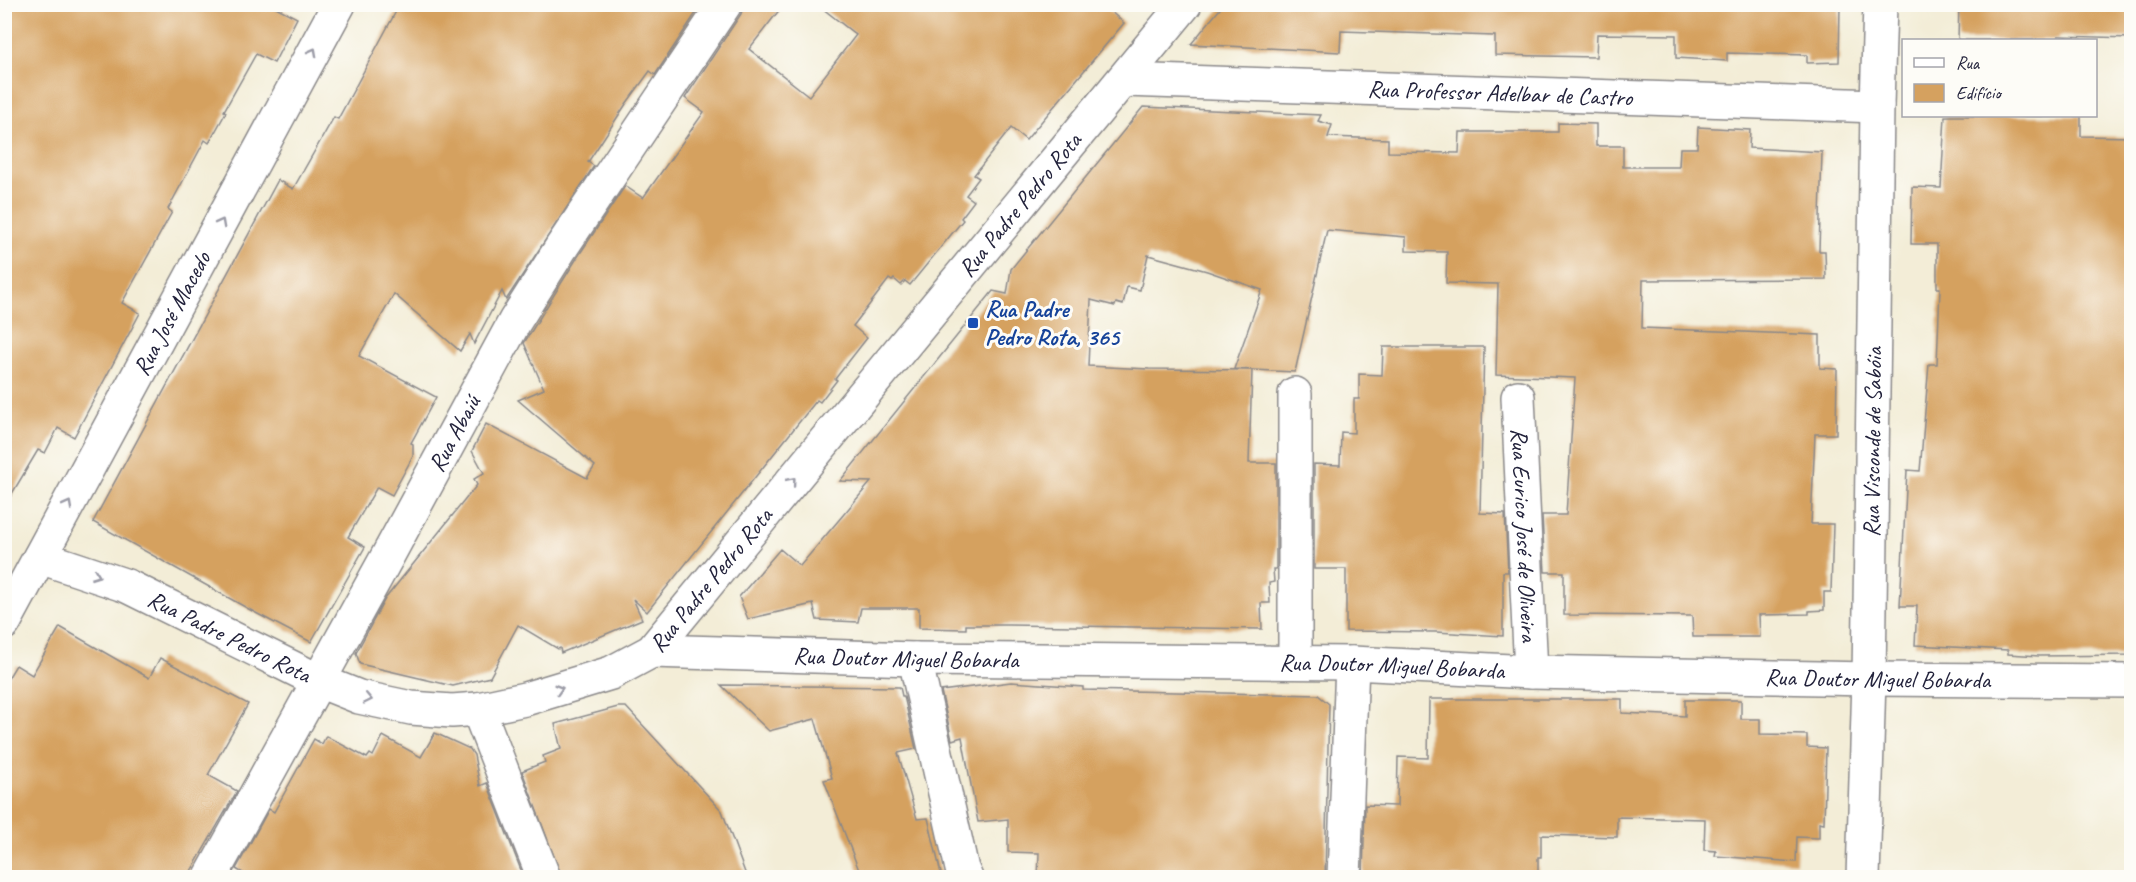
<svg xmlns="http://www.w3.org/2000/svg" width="2136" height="882" font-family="Caveat,sans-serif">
<rect width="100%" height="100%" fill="#fdfcf7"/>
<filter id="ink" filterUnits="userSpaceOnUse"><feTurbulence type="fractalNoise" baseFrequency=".0167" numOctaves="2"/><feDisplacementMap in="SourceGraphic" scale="12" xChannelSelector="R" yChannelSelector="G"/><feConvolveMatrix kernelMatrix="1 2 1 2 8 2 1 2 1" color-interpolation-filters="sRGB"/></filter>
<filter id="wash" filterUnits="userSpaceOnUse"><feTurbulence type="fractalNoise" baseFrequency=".008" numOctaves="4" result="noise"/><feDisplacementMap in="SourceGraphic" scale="24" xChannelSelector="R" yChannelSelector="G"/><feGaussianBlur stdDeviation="1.35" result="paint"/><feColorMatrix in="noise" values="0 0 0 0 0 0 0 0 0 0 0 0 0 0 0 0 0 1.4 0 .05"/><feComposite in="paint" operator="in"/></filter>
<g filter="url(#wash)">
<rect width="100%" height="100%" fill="#f3edd7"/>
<g id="blocks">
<g fill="#d5a15f">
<polygon points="4,4 270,4 297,18 274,63 256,54 224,111 226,112 209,143 205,140 168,209 172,212 122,303 140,313 74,437 58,428 45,453 38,450 4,507"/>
<polygon points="400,4 702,4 655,75 650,71 626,104 588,162 594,166 506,300 502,291 474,344 470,334 460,351 394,294 359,356 436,397 411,443 413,444 413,456 392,495 377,487 348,537 365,547 311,642 254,612 93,522 278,180 293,189 334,117 338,119"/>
<polygon points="744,4 784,4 749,49 809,96 856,35 817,4 1102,4 1124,23 1026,140 1011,128 974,175 979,178 966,195 974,201 961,218 963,220 910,285 905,281 901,285 894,279 892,281 889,279 853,326 867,338 835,379 837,380 820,402 817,400 647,612 633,599 642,619 561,653 560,648 558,649 518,625 490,677 453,686 360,664 356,653 385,599 477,485 474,479 484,473 472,451 486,424 587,478 595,466 518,400 544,389 524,343 577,258 625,186 643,198 704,112 685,98 741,14"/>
<polygon points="1224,4 1840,6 1839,62 1807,63 1807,55 1727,53 1727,61 1676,58 1676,35 1597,34 1596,57 1495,55 1495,36 1341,31 1340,52 1191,44"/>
<polygon points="1959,4 2132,4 2132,38 2058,36 2058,40 1958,40"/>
<polygon points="1143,107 1321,115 1318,121 1332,125 1328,137 1388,139 1388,152 1459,153 1460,132 1558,132 1558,123 1596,124 1596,146 1623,146 1623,167 1679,167 1680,148 1697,148 1698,127 1750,130 1749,148 1822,152 1819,251 1825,251 1826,279 1643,280 1642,328 1820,335 1820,368 1837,369 1836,434 1815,434 1811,524 1833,524 1831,592 1824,592 1824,610 1809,611 1809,614 1759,615 1760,637 1693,637 1692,616 1564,615 1564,572 1545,572 1542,515 1566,515 1575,378 1496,375 1498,284 1446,283 1447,252 1406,251 1406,237 1327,230 1295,372 1234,369 1262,290 1207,271 1148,255 1140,290 1127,287 1123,305 1116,303 1115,306 1091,300 1088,366 1149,369 1252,370 1249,463 1276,463 1276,569 1273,569 1274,582 1269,583 1270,603 1261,603 1262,629 1009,625 966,625 966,629 919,628 919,608 861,608 858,622 817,620 813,604 748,619 739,597 780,549 800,566 871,482 840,481 993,291 1007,294 1011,269"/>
<polygon points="1945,116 2081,116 2081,136 2132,137 2132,655 2039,656 2008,654 2008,650 1915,645 1917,606 1900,606 1907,470 1920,471 1929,364 1937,364 1940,288 1937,288 1937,244 1911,244 1912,187 1941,188"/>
<polygon points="1383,347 1484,347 1480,513 1505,514 1508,572 1503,572 1503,636 1436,632 1346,631 1346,569 1314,569 1314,464 1340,465 1341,432 1354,433 1354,399 1359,399 1359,374 1382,375"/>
<polygon points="60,627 149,678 160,658 248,704 208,775 237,791 187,878 4,878 4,685 16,665 32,675"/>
<polygon points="1011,682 1083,687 1083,690 1318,695 1329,704 1325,878 1038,878 1039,853 1008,852 1008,819 978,822 962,737 952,740 941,691"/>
<polygon points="721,685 900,687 902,696 904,696 916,749 898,753 917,819 928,818 942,878 862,878 824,780 832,778 815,719 769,731"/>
<polygon points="1429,699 1622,699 1622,713 1685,716 1685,700 1741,700 1741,719 1760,719 1760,734 1807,735 1807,747 1826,748 1824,823 1819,822 1819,838 1797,837 1796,862 1715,856 1716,851 1704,850 1705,819 1617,817 1617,837 1541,835 1541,857 1538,857 1538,878 1363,876 1365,805 1397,806 1398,757 1428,758"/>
<polygon points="618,707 626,707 722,811 747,878 562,878 522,771 545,762 543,756 561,749 555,724"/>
<polygon points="435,733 470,749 474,755 480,786 487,783 524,878 251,878 236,869 269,809 274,812 314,739 322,744 326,736 367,758 370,754 373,756 383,736 421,757"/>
</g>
</g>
</g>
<g filter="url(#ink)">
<use href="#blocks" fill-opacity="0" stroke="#8a8889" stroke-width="1.5"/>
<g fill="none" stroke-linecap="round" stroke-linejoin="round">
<defs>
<g id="street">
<path id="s1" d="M 1124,80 L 1877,106"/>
<path id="s2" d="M 1518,397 L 1531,672"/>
<path id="s3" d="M 40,557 L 127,586 L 319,681 L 359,697 L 411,708 L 452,711 L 478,709 L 525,699 L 611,673 L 652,651 L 1185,4"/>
<path id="s4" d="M 652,651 L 915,659 L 1352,663 L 1531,672 L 1869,679 L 2132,681"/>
<polyline points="915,659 962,869 966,878"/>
<polyline points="1295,662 1295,394"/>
<polyline points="478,709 544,878"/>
<path id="s5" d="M 210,878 L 386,559 L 515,321 L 561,248 L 725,4"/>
<polyline points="1344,878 1352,663"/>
<path id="s6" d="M 1863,878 L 1869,679 L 1877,106 L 1880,4"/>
</g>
<g id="secondary">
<path id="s7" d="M 4,623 L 339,4"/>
</g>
</defs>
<use href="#street" stroke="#8a8889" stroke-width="36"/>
<use href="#secondary" stroke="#8a8889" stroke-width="36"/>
<use href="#street" stroke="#fff" stroke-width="33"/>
<use href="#secondary" stroke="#fff" stroke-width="33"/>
</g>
<defs><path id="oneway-chevron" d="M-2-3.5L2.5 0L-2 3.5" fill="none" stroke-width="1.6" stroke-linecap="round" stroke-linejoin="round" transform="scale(1.5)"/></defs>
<g stroke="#9c9ca7">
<use href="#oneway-chevron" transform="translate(313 52) rotate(-62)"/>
<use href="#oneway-chevron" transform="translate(221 223) rotate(-62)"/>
<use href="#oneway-chevron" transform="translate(792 481) rotate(-50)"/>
<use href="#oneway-chevron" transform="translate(68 505) rotate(-62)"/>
<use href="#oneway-chevron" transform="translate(96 575) rotate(20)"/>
<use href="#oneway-chevron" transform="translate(559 689) rotate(-17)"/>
<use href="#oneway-chevron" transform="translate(368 699) rotate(12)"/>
</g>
</g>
<rect fill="#1a4fb4" stroke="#fdfcf7" stroke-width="2" x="967" y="317" width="12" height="12" rx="3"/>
<g text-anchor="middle" stroke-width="6" stroke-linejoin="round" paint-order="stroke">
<g font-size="24" fill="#22223b" stroke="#fdfcf7">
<text dy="8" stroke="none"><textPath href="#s1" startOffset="376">Rua Professor Adelbar de Castro</textPath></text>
<text dy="8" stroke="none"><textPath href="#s3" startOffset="1232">Rua Padre Pedro Rota</textPath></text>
<text dy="8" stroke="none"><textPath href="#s7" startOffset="352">Rua José Macedo</textPath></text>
<text dy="8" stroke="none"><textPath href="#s5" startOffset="507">Rua Abaiú</textPath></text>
<text dy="8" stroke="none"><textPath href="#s6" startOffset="436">Rua Visconde de Sabóia</textPath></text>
<text dy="8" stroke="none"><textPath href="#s2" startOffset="138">Rua Eurico José de Oliveira</textPath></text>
<text dy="8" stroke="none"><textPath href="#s3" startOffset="746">Rua Padre Pedro Rota</textPath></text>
<text dy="8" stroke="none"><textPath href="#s3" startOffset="206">Rua Padre Pedro Rota</textPath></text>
<text dy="8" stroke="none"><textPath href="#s4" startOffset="254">Rua Doutor Miguel Bobarda</textPath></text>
<text dy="8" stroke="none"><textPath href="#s4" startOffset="740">Rua Doutor Miguel Bobarda</textPath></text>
<text dy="8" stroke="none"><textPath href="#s4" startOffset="1226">Rua Doutor Miguel Bobarda</textPath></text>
</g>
<g font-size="24" font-weight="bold" fill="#164399" stroke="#fdfcf7" text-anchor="start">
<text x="985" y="317">Rua Padre<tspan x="985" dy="28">Pedro Rota, 365</tspan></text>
</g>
</g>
<rect width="2136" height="882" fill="none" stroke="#fdfcf7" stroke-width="24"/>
<rect x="1902" y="39" width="195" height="78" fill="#fdfcf7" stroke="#a5a5ac" stroke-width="1.5"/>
<rect x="1914" y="58" width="30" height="9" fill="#ffffff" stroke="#a5a5ac" stroke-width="1.5"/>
<text x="1956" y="69" font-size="18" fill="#22223b">Rua</text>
<rect x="1914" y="84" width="30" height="18" fill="#d5a15f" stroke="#a5a5ac" stroke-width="1.5"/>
<text x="1956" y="99" font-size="18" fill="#22223b">Edifício</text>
</svg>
